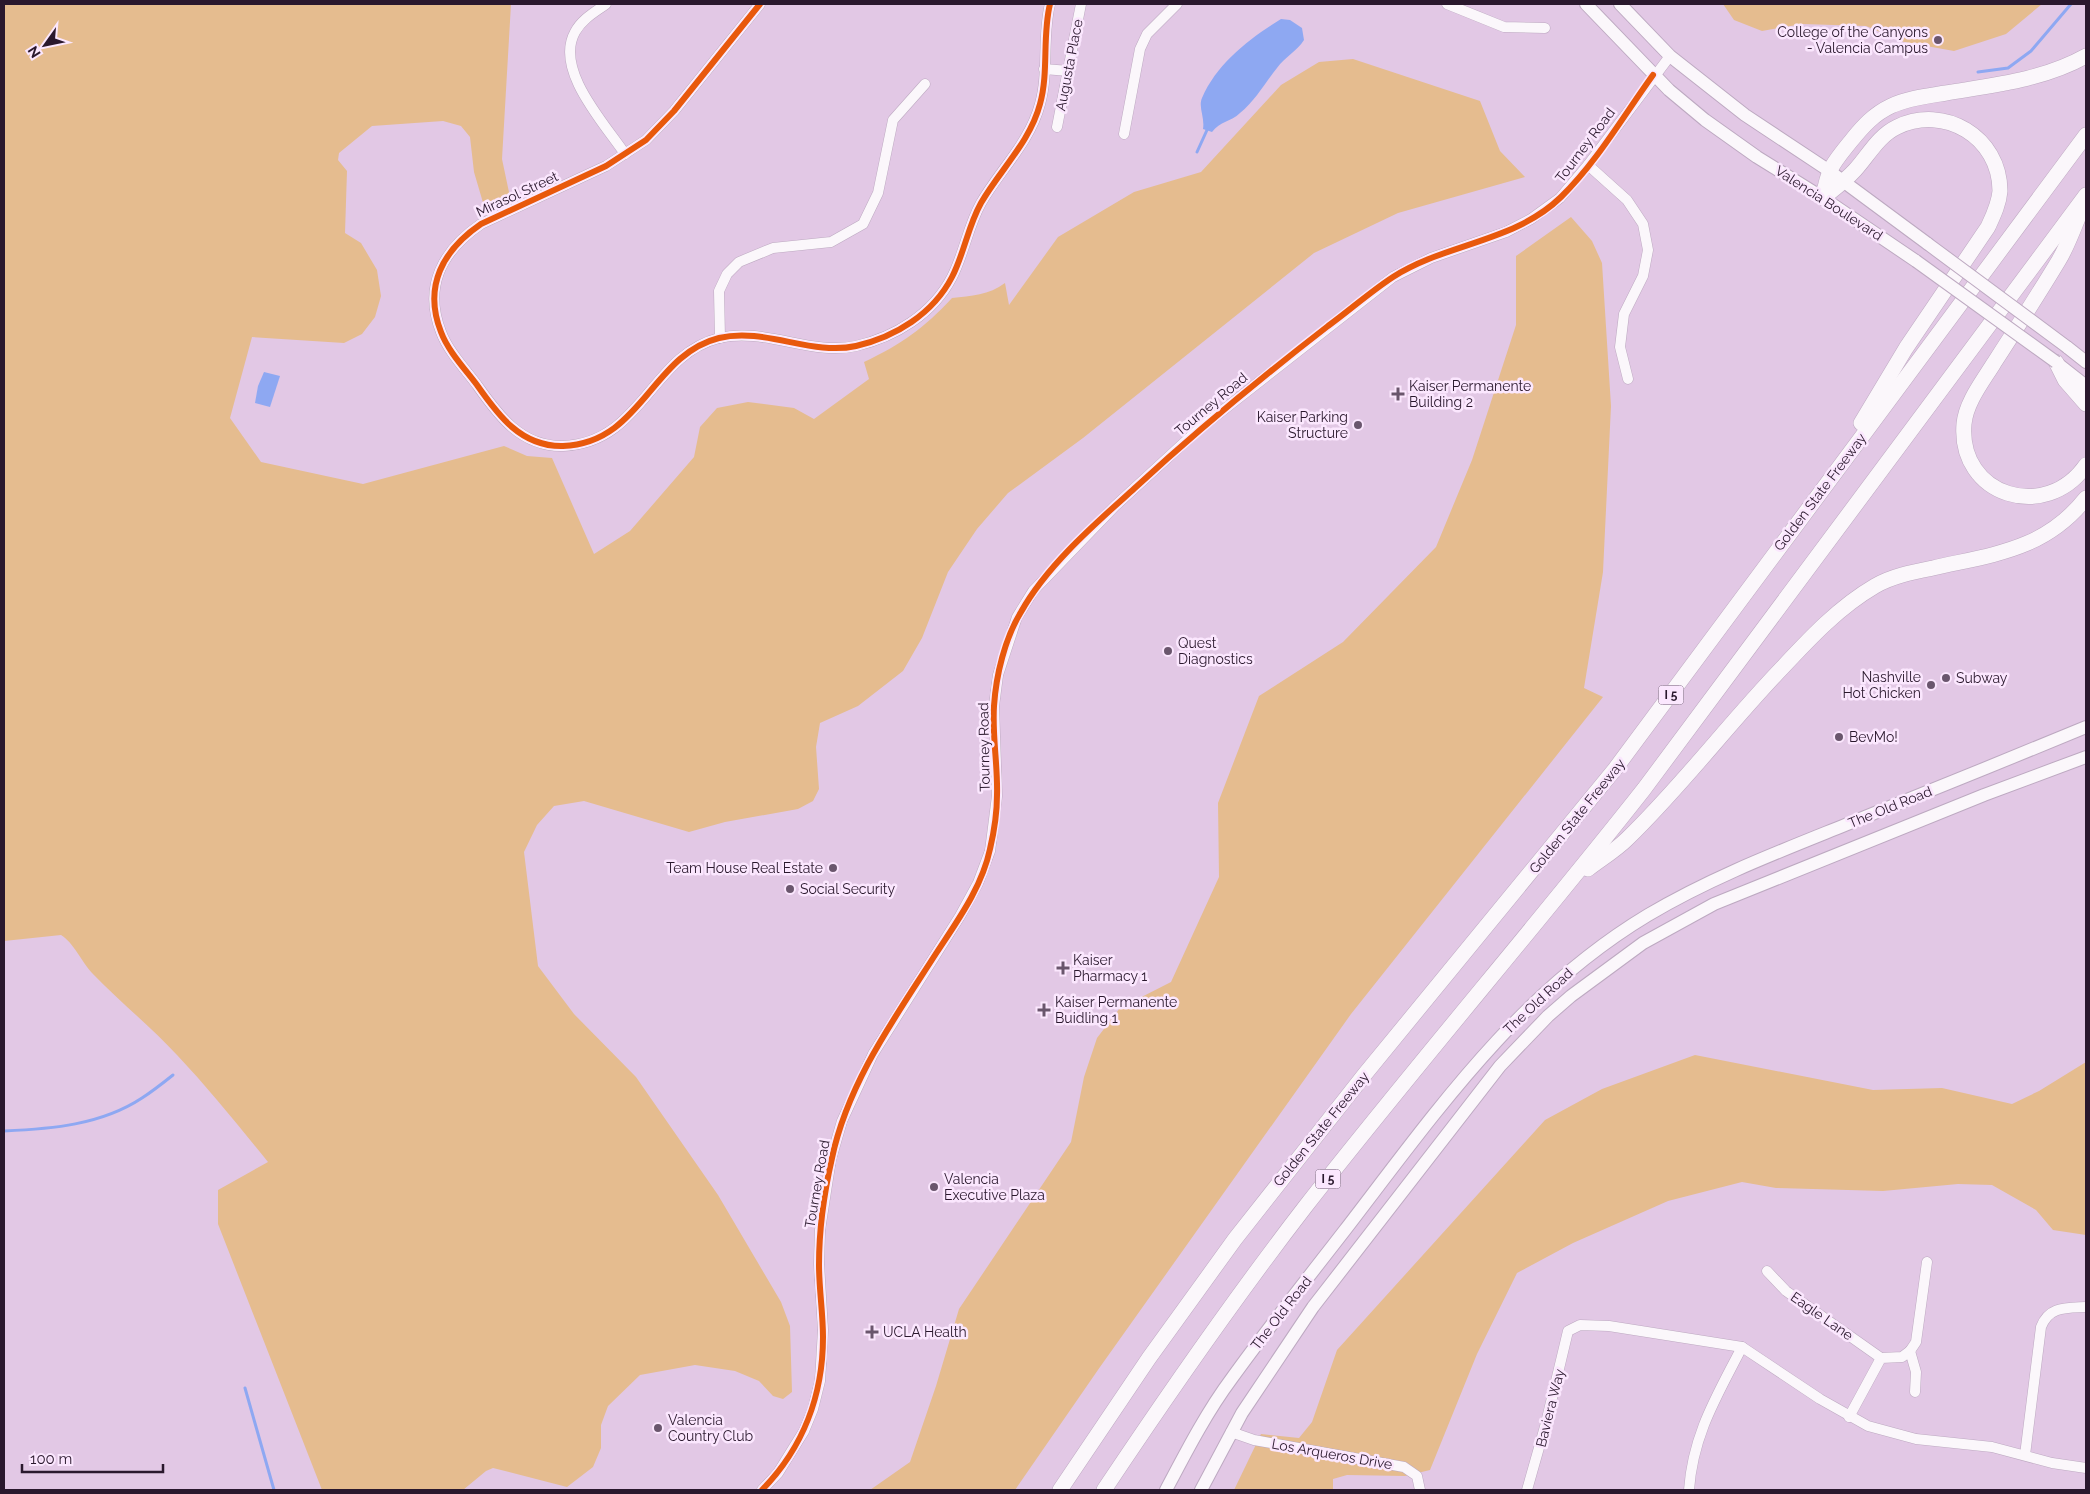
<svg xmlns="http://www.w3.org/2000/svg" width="2090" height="1494" font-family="Raleway,sans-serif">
<rect width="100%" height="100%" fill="#e2c8e5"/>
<g fill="#e5bc8f">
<path d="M 4,4 L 511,4 L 502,159 L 510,197 L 484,206 L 474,172 L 470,137 L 461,126 L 443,121 L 372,126 L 339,153 L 338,160 L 347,171 L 345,233 L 361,243 L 377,270 L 381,296 L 375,317 L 362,334 L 344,343 L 252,337 L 230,418 L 261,462 L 363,484 L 504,446 L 527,456 L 552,458 L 594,554 L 630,531 L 694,457 L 700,427 L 717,408 L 748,402 L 794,408 L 814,419 L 869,379 L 864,362 C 902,344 924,328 952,298 C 971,296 989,295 1005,283 L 1009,305 L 1058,237 L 1134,192 L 1201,172 L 1281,85 L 1319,62 L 1353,59 L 1480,101 L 1500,151 L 1525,177 L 1398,213 L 1314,253 L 1083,438 L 1008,493 L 977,529 L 948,572 L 922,638 L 903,671 L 858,706 L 820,723 L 816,747 L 819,789 L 813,801 L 798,809 L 725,822 L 689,832 L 584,801 L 554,806 L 537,825 L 524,852 L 538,966 L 574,1014 L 636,1077 L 718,1195 L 781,1302 L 790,1326 L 792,1392 L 783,1399 L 773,1396 L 759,1381 L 735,1371 L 695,1365 L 640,1375 L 608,1406 L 601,1425 L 601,1448 L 593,1467 L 567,1487 L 493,1468 L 486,1471 L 463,1490 L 322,1490 L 218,1224 L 218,1190 L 268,1162 C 238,1125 209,1089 177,1055 C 150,1026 119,1001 92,973 C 82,962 73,942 61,935 L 4,941 Z"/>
<polygon points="1723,4 2042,4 2006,34 1954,51 1904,42 1866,26 1802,24 1762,31 1734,20"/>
<polygon points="1571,217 1592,241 1602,263 1611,406 1603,572 1584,688 1603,697 1351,1014 1100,1367 1015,1490 870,1490 910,1462 936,1386 959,1309 1071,1142 1084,1077 1097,1038 1120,1008 1171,982 1219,877 1218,803 1259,696 1343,642 1436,547 1472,460 1516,325 1516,256"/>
<polygon points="1695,1055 1873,1090 1942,1088 2012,1104 2039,1091 2086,1062 2086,1235 2053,1230 2036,1210 1992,1185 1958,1184 1883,1191 1776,1188 1742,1182 1668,1201 1573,1243 1517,1273 1477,1354 1430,1470 1405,1476 1347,1475 1333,1479 1333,1490 1234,1490 1261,1434 1299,1438 1312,1422 1337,1350 1545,1120 1602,1089"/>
</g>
<g fill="#8ea8f2">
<path d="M 1281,19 L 1290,20 L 1302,28 L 1304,40 C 1297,51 1285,57 1277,68 C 1265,83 1255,101 1240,113 C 1231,122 1220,121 1212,132 L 1203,129 C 1205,117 1198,107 1202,98 C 1217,63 1250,38 1281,19 Z"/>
<polygon points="264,372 280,376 270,407 255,403 258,386"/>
</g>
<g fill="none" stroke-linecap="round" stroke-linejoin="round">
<g stroke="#8ea8f2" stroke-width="3">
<polyline points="1978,72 2008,68 2031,51 2071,4"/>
<polyline points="1197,152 1207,130"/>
<path d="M 4,1131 C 51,1129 101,1125 142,1098 C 153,1091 163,1083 173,1075"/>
<polyline points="245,1388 274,1490"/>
</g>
<defs>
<g id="minor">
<path d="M 606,4 C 595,12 582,19 575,32 C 554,70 605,124 625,154"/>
<path d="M 760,4 L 674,111 L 646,140 L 606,166 L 481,224 C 443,250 423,286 441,332 C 448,351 465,369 477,385 C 498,415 521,447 563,446 C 642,443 651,355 719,338 C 765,327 811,356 856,346 C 895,337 933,314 952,277 C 964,254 968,226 981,203 C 1000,170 1030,142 1040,104 C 1049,72 1042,36 1050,4"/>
<polyline points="1447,4 1504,27 1545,28"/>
<polyline points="1044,69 1069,71"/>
<polyline points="1057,127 1081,4"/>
<polyline points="1124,134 1140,49 1147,34 1177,4"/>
<polyline points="1588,165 1627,200 1643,224 1648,250 1643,276 1624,314 1620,347 1628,379"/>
<polyline points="720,338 719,291 727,274 739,262 773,248 831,242 863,224 878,193 893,120 925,84"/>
<polyline points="1767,1271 1786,1291 1881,1358"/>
<polyline points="1910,1351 1916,1342 1927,1262"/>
<polyline points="1849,1417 1881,1358 1902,1357 1910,1351 1916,1372 1915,1392"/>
<polyline points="1231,1432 1254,1440 1404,1467 1417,1476 1420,1490"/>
<path d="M 2025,1455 L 2041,1327 C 2049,1306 2066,1308 2086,1307"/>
<polyline points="762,1490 778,1473 804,1431 813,1409 820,1381 823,1330 819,1264 820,1230 831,1159 842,1121 873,1054 960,916 978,883 990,851 997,796 994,706 998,675 1017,617 1033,591 1115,506 1199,429 1393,277 1431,258 1506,232 1531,219 1560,198 1588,165 1670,56"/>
<polyline points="1527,1490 1546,1423 1568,1331 1580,1325 1609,1326 1742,1347 1820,1399 1868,1426 1916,1439 1992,1447 2052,1463 2086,1468"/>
<path d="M 1689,1490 C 1693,1434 1717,1396 1742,1347"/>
</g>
<g id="major">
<polyline points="1586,4 1669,90 1705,120 1757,157 1823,198 1916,261"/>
<polyline points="1620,4 1670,56 1745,115 1828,170 1928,244"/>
<polyline points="2067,347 2086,362"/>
<polyline points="2058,364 2086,386"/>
<path d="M 1166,1490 C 1186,1452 1206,1413 1232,1378 C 1268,1328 1307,1279 1345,1230 C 1435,1113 1518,993 1648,915 C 1710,878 1778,852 1845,825 C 1925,793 2006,760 2086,727"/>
<polyline points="1201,1490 1242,1413 1313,1307 1500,1066 1548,1016 1571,996 1643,943 1714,904 1984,795 2086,757"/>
</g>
<g id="highway">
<path d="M 1823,198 C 1834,189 1845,181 1855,170 C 1868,156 1878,136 1897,127 C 1944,104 2000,137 2000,191 C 1999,204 1993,216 1988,227 L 1906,348 L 1861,423"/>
<path d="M 1823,198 C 1828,169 1832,164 1851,141 C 1863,126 1874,114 1891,106 C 1908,98 1928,96 1946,93 C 1994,85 2043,80 2086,56"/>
<path d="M 2081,211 C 2074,227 2068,245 2059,260 C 2038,295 2016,329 1994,363 C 1983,381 1966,402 1964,424 C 1958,496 2046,523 2086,465"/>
<polyline points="2056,362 2065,380 2086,404"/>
<path d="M 1588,869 C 1601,859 1616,850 1627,839 C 1682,786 1729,723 1782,668 C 1810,638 1839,607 1875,586 C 1892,576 1913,572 1933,568 C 1994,554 2045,550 2086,498"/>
<polyline points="1060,1490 1149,1358 1235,1239 1365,1074 1615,769 2086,135"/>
<path d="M 1104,1490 C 1168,1394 1234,1299 1305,1207 C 1415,1066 1533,930 1644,789 L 2086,195"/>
</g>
</defs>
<use href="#minor" stroke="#bda9c1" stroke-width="11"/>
<use href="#major" stroke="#bda9c1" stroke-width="14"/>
<use href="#highway" stroke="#bda9c1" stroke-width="16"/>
<use href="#minor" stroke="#fbf7fb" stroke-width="10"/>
<use href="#major" stroke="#fbf7fb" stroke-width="12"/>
<use href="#highway" stroke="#fbf7fb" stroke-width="15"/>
<defs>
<g id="major-bridge">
<polyline points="1928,244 2067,347"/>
<polyline points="1916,261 2056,362"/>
</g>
</defs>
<use href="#major-bridge" stroke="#bda9c1" stroke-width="14" stroke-linecap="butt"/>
<use href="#major-bridge" stroke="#fbf7fb" stroke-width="12"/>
<defs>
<g id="cycleway">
<path d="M 760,4 L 674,111 L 646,140 L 606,166 L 481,224 C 443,250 423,286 441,332 C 448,351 465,369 477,385 C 498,415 521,447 563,446 C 642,443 651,355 719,338 C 765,327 811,356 856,346 C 895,337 933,314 952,277 C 964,254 968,226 981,203 C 1000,170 1030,142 1040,104 C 1049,72 1042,36 1050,4"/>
<path d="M 762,1490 C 803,1448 823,1395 823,1337 C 823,1313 819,1289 819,1265 C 819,1230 824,1193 832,1158 C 848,1082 896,1016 937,952 C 958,920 982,887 990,849 C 994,832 997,812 997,795 C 998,766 992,736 994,706 C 996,675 1005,638 1021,612 C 1047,565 1096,523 1136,487 C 1198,430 1262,377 1328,326 C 1350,310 1370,292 1393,277 C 1446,243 1515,242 1561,197 C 1597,162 1624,115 1653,75"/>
</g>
</defs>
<use href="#cycleway" stroke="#fbe7fe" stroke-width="9"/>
<use href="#cycleway" stroke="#e8590c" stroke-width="6"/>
</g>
<g fill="#6a566d" stroke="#fbe7fe" stroke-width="2">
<circle cx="1938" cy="40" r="5"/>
<path d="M1395.5 386.5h5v5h5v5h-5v5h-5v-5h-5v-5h5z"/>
<circle cx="1358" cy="425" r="5"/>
<circle cx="1168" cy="651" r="5"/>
<circle cx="1946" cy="678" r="5"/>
<circle cx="1931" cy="685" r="5"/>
<circle cx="1839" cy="737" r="5"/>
<circle cx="833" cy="868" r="5"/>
<circle cx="790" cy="889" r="5"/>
<path d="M1060.5 960.5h5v5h5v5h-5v5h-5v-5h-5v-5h5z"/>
<path d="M1041.5 1002.5h5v5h5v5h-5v5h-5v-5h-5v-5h5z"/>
<circle cx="934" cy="1187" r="5"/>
<path d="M869.5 1324.5h5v5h5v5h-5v5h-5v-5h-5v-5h5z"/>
<circle cx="658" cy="1428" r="5"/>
</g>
<g text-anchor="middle" stroke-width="5" stroke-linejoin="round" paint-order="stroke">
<g fill="#fbe7fe" stroke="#69566c" stroke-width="1">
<rect x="1658.5" y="685.5" width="25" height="19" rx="4"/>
<rect x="1315.5" y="1169.5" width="25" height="19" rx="4"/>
</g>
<g font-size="12" font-weight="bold" fill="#2a182d">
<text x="1671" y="699">I 5</text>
<text x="1328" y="1183">I 5</text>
</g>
<g font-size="14" fill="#2a182d" stroke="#fbe7fe" text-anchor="start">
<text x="1928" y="37" text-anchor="end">College of the Canyons<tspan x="1928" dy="16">- Valencia Campus</tspan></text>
<text x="1409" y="391">Kaiser Permanente<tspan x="1409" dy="16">Building 2</tspan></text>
<text x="1348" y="422" text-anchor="end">Kaiser Parking<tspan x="1348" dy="16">Structure</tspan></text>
<text x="1178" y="648">Quest<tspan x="1178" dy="16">Diagnostics</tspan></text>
<text x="1921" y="682" text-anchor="end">Nashville<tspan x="1921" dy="16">Hot Chicken</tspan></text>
<text x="1956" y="683">Subway</text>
<text x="1849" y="742">BevMo!</text>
<text x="823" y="873" text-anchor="end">Team House Real Estate</text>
<text x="800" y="894">Social Security</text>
<text x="1073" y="965">Kaiser<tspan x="1073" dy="16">Pharmacy 1</tspan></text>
<text x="1055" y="1007">Kaiser Permanente<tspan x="1055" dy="16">Buidling 1</tspan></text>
<text x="944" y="1184">Valencia<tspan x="944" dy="16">Executive Plaza</tspan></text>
<text x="883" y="1337">UCLA Health</text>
<text x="668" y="1425">Valencia<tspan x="668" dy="16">Country Club</tspan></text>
</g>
<g font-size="14" fill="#2a182d" stroke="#fbe7fe">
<text transform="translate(1069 65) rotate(-79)" y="5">Augusta Place</text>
<text transform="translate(1585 145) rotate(-53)" y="5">Tourney Road</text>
<text transform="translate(517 194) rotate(-25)" y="5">Mirasol Street</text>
<text transform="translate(1829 203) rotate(33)" y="5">Valencia Boulevard</text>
<text transform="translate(1211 404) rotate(-40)" y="5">Tourney Road</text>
<text transform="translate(1820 492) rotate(-53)" y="5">Golden State Freeway</text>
<text transform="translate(984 747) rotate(-91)" y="5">Tourney Road</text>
<text transform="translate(1890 807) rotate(-22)" y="5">The Old Road</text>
<text transform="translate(1577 816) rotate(-51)" y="5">Golden State Freeway</text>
<text transform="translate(1538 1001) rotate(-43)" y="5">The Old Road</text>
<text transform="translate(1321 1129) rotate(-51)" y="5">Golden State Freeway</text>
<text transform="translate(817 1184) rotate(-80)" y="5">Tourney Road</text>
<text transform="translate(1281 1313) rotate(-52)" y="5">The Old Road</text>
<text transform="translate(1822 1316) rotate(35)" y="5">Eagle Lane</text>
<text transform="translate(1550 1408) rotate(-76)" y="5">Baviera Way</text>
<text transform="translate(1332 1454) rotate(10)" y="5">Los Arqueros Drive</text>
</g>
</g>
<rect width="2090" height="1494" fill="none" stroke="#2a182d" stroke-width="10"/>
<g transform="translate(45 45) rotate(237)" stroke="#fbe7fe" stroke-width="4" paint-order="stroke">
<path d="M0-4L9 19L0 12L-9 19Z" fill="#2a182d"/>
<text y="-8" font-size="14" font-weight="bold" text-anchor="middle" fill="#2a182d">N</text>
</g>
<path d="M22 1464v8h141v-8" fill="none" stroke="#2a182d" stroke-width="2.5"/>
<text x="30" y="1464" font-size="15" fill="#2a182d" stroke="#fbe7fe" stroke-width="4" paint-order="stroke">100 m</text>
</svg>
